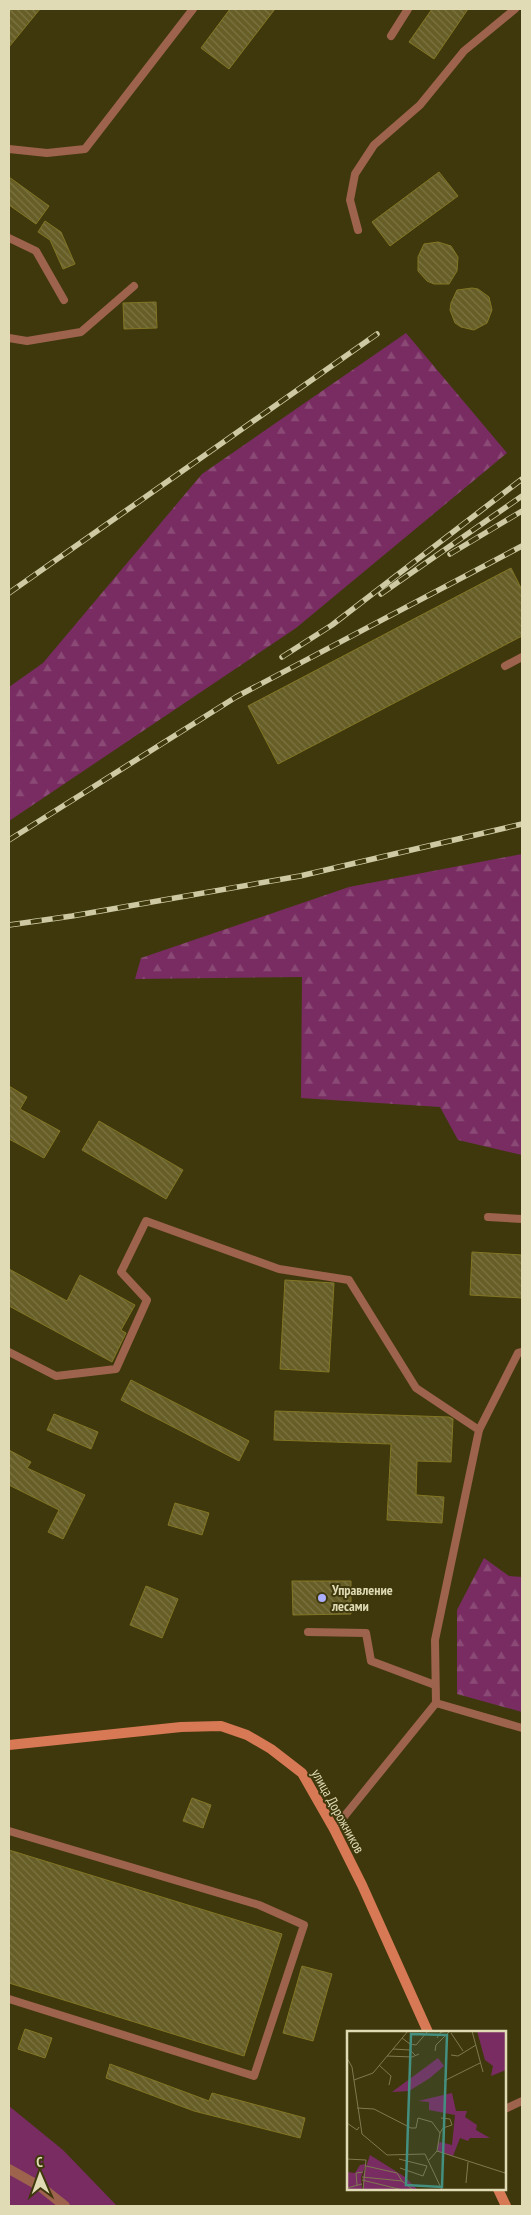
<svg xmlns="http://www.w3.org/2000/svg" width="531" height="2215" font-family="'PT Sans Narrow',sans-serif">
<defs>
<pattern id="forest-firs" width="22" height="20" patternUnits="userSpaceOnUse" patternTransform="scale(1.25)"><rect width="22" height="20" fill="#782c62"/><path d="M5 1l3.5 6h-7zM16 11l3.5 6h-7z" fill="#8b4a76"/></pattern>
<pattern id="building-back-hatch" width="6" height="6" patternUnits="userSpaceOnUse" patternTransform="scale(1.25)"><rect width="6" height="6" fill="#665e26"/><path d="M-1 5l2 2M0 0l6 6M5-1l2 2" fill="none" stroke="#7c7443"/></pattern>
</defs>
<rect width="100%" height="100%" fill="#3f380d"/>
<polygon fill="#782c62" points="9,2106 63,2150 117,2206 9,2206"/>
<g fill="url(#forest-firs)">
<polygon points="406,333 507,453 296,628 9,821 9,687 43,663 202,474"/>
<polygon points="522,854 522,1155 458,1140 440,1107 301,1098 302,977 135,979 141,958 349,887"/>
<polygon points="484,1558 509,1576 522,1577 522,1712 457,1694 457,1610"/>
</g>
<g fill="url(#building-back-hatch)" stroke="#827624">
<polygon points="9,9 40,9 9,47"/>
<polygon points="230,9 275,9 229,69 201,48"/>
<polygon points="432,9 468,9 434,59 409,42"/>
<polygon points="439,172 458,196 390,246 372,222"/>
<polygon points="9,177 49,206 36,224 9,205"/>
<polygon points="45,221 61,232 75,264 63,269 50,240 38,232"/>
<polygon points="438,242 451,246 458,257 457,271 449,284 434,284 427,281 418,271 418,257 424,244"/>
<polygon points="472,288 478,289 489,297 492,310 487,323 474,330 461,327 455,323 450,310 451,303 457,290"/>
<polygon points="156,302 157,328 124,329 123,303"/>
<polygon points="511,568 522,590 522,636 278,764 248,706"/>
<polygon points="9,1086 27,1097 20,1109 60,1131 44,1158 9,1139"/>
<polygon points="99,1121 183,1170 166,1199 82,1150"/>
<polygon points="472,1252 522,1255 522,1298 470,1295"/>
<polygon points="9,1269 67,1301 80,1275 135,1305 121,1330 126,1333 112,1362 9,1306"/>
<polygon points="285,1280 334,1283 329,1372 280,1369"/>
<polygon points="131,1380 249,1441 239,1461 121,1400"/>
<polygon points="275,1411 449,1417 453,1419 451,1462 417,1461 416,1495 444,1497 442,1523 387,1520 391,1444 274,1440"/>
<polygon points="54,1414 98,1432 91,1449 47,1430"/>
<polygon points="9,1450 31,1462 27,1468 85,1495 63,1539 48,1532 59,1510 9,1485"/>
<polygon points="175,1503 209,1513 202,1535 168,1525"/>
<polygon points="292,1581 351,1581 351,1614 293,1615"/>
<polygon points="146,1586 178,1599 162,1638 130,1625"/>
<polygon points="192,1798 211,1805 203,1828 183,1821"/>
<polygon points="9,1850 282,1934 244,2056 9,1983"/>
<polygon points="302,1966 332,1974 313,2041 283,2033"/>
<polygon points="25,2029 52,2038 45,2058 18,2049"/>
<polygon points="110,2064 209,2101 212,2093 305,2118 300,2138 194,2111 106,2078"/>
</g>
<g fill="none" stroke-linecap="round" stroke-linejoin="round">
<g stroke="#9e634d" stroke-width="8">
<polyline points="391,36 408,9"/>
<polyline points="9,149 47,153 85,149 193,9"/>
<polyline points="358,230 350,200 355,174 374,145 420,105 464,51 515,9"/>
<polyline points="9,238 36,251 64,300"/>
<polyline points="9,338 27,341 81,332 134,286"/>
<polyline points="505,666 522,657"/>
<polyline points="488,1217 522,1219"/>
<polyline points="9,1352 56,1376 116,1369 147,1300 121,1272 146,1221 279,1269 349,1280 416,1388 479,1430 435,1640 436,1703"/>
<polyline points="479,1430 518,1353 522,1352"/>
<polyline points="308,1632 366,1633 371,1661 435,1685"/>
<polyline points="334,1829 436,1703 522,1728"/>
<polyline points="9,1831 259,1905 304,1925 254,2076 9,1999"/>
<polyline points="505,2109 522,2101"/>
</g>
<polyline stroke="#9e634d" stroke-width="10" points="9,2169 41,2187 65,2206"/>
<g stroke="#d77955" stroke-width="10">
<polyline points="9,1745 181,1727 221,1726 247,1735 271,1749 302,1773 334,1829 362,1885 428,2032"/>
<polyline points="498,2189 506,2206"/>
</g>
<defs>
<g id="rail">
<polyline points="450,554 522,511"/>
<polyline points="9,593 377,334"/>
<polyline points="381,594 522,496"/>
<polyline points="282,657 332,625 522,479"/>
<polyline points="9,840 236,697 522,546"/>
<polyline points="9,925 72,916 300,876 522,824"/>
</g>
</defs>
<use href="#rail" stroke="#cec9a2" stroke-width="5.5"/>
<use href="#rail" stroke="#3f380d" stroke-width="4" stroke-dasharray="11" stroke-linecap="butt"/>
</g>
<circle fill="#abaffb" stroke="#3f380d" stroke-width="2" cx="322" cy="1598" r="5"/>
<g text-anchor="middle" stroke-width="4" stroke-linejoin="round" paint-order="stroke">
<g font-size="14" font-weight="bold" fill="#e0dbb5" stroke="#3f380d" text-anchor="start">
<text x="332" y="1595">Управление<tspan x="332" dy="16">лесами</tspan></text>
</g>
<g font-size="14" fill="#e0dbb5" stroke="#3f380d">
<text transform="translate(338 1811) rotate(61)" y="5">улица Дорожников</text>
</g>
</g>
<g transform="translate(347 2031)">
<rect width="159" height="159" fill="#3f380d"/>
<path d="M 23,124 L 58,146 L 71,159 L 16,159 L 16,145 ZM 19,133 L 14,146 L 15,159 L 0,159 L 0,141 L 8,142 L 13,134 Z" fill="#782c62"/>
<path d="M 91,27 L 97,35 L 83,47 L 62,60 L 45,61 ZM 105,62 L 109,80 L 120,80 L 118,86 L 130,94 L 129,99 L 143,107 L 123,107 L 121,110 L 113,107 L 106,125 L 91,120 L 91,114 L 93,111 L 105,114 L 108,84 L 82,79 L 82,71 L 71,70 Z" fill="#782c62"/>
<path d="M 130,0 L 159,0 L 159,39 L 144,45 L 146,35 L 138,29 Z" fill="#782c62"/>
<path fill="none" stroke="#7f7950" stroke-width="1" d="M 125,0 L 136,41M 104,2 L 116,20M 55,7 L 63,13 L 69,14 L 81,0M 90,7 L 94,1 L 103,0M 46,18 L 63,19 L 68,24M 88,20 L 89,14 L 103,0M 104,24 L 111,25 L 129,14M 40,25 L 65,26 L 72,23M 0,27 L 5,36 L 15,103 L 40,124 L 78,123 L 95,159M 32,34 L 44,45 L 42,54M 7,49 L 26,42 L 61,0M 97,50 L 133,32M 10,77 L 27,78 L 64,97 L 69,97 L 71,87 L 85,91 L 93,102 L 90,120M 0,92 L 10,99 L 12,96M 93,102 L 96,97 L 105,94 L 103,88 L 94,87M 0,128 L 19,129M 52,128 L 80,135 L 76,145 L 53,137M 82,129 L 90,120 L 158,142 L 159,138M 19,135 L 50,142 L 55,150M 15,146 L 55,150 L 66,159M 15,149 L 56,159M 119,152 L 121,131M 10,154 L 9,142 L 16,141M 0,157 L 15,153M 16,159 L 19,129"/>
<path fill="#438f80" fill-opacity="0.15" stroke="#438f80" stroke-width="2.5" d="M 64,3 L 100,4 L 95,156 L 59,154 Z"/>
<rect width="159" height="159" fill="none" stroke="#e0dbb5" stroke-width="2.5"/>
</g>
<rect width="531" height="2215" fill="none" stroke="#e0dbb5" stroke-width="20"/>
<g transform="translate(40 2175) rotate(358)" stroke="#3f380d" stroke-width="4" paint-order="stroke">
<path d="M0-4L9 19L0 12L-9 19Z" fill="#e0dbb5"/>
<text y="-8" font-size="14" font-weight="bold" text-anchor="middle" fill="#e0dbb5">С</text>
</g>
</svg>
